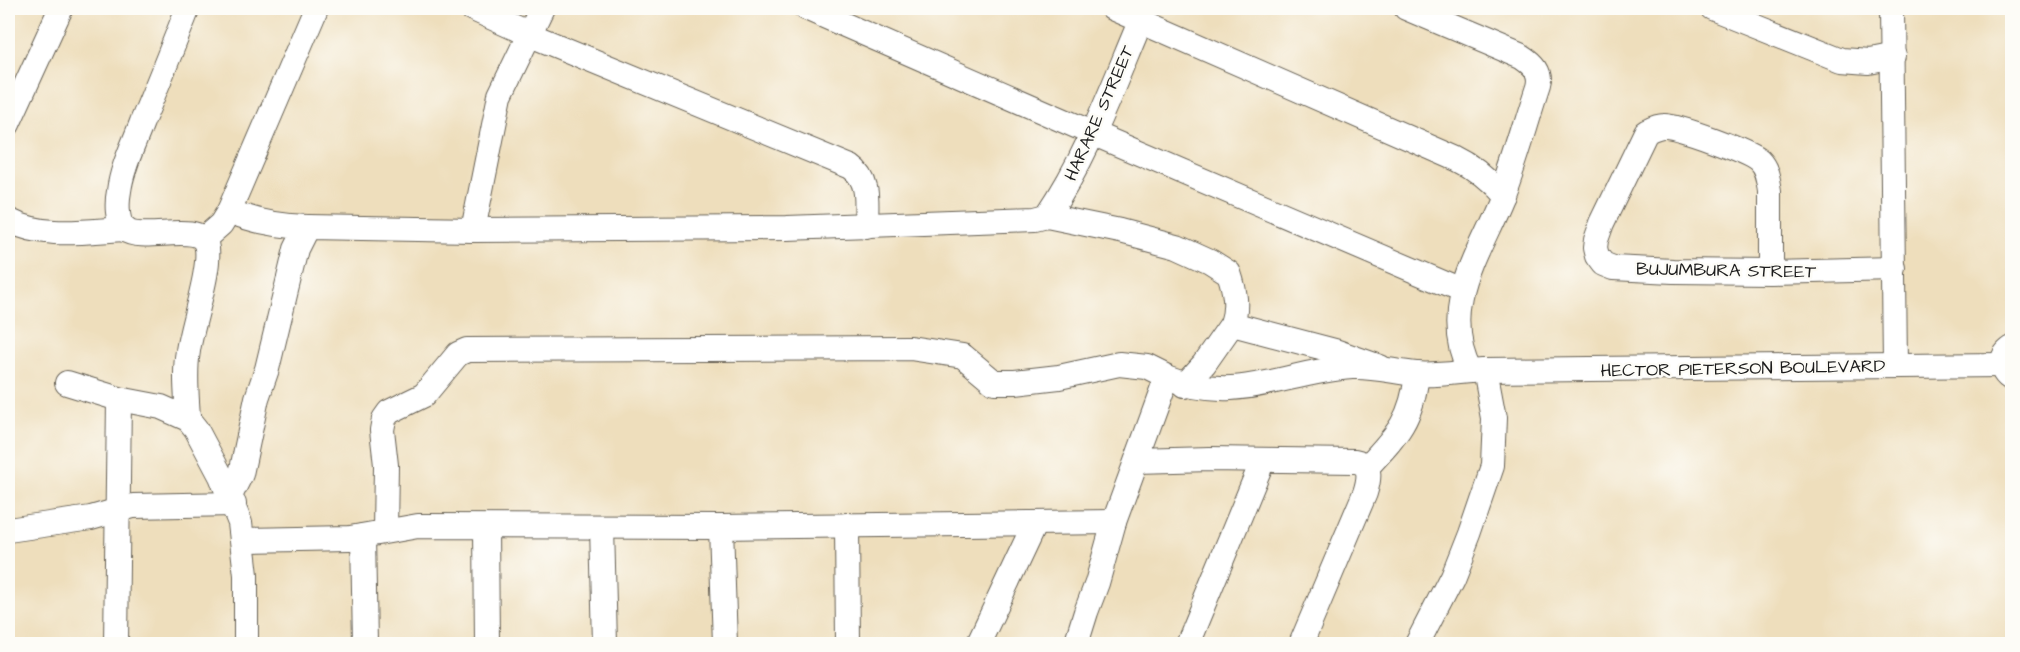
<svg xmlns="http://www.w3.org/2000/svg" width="2020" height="652" font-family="'Architects Daughter',sans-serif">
<rect width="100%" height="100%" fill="#fdfcf7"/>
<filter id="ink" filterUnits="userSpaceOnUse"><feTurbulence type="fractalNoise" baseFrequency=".0167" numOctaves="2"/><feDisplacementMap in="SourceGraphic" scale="12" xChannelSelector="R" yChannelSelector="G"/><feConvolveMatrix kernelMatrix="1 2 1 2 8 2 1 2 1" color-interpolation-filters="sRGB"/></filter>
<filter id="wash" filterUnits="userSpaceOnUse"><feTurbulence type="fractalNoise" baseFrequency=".008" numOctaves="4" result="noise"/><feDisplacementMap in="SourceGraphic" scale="24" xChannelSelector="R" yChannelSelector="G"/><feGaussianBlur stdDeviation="1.35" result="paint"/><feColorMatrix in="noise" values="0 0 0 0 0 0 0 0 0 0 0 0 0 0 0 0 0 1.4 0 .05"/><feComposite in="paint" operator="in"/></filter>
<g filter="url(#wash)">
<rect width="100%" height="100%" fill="#eedebc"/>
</g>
<g filter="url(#ink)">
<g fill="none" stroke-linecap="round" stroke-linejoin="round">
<defs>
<g id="minor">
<path d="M 471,8 L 528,34 L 851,167 C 871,181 866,204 866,226"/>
<polyline points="806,8 1092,133 1462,291"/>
<path d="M 1112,8 L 1457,159 C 1476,168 1489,179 1503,195"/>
<path d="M 1406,8 L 1522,57 C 1533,64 1542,72 1538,87 C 1526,123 1516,161 1502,197 C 1479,254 1438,309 1470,371"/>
<polyline points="1712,8 1842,60 1868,62 1893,57"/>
<polyline points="1891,8 1895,366"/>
<polyline points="8,124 61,8"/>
<path d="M 229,211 C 255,222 279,226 307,227"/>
<path d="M 1047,216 C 1090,153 1116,77 1146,8"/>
<path d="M 8,220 C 44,239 85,231 125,229"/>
<polyline points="473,230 500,95 542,8"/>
<polyline points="204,239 221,224 229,211 316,8"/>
<path d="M 1770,272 L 1770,191 C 1768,180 1767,169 1759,161 C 1749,152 1677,125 1664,126 C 1657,126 1652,129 1646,132 L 1602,223 L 1596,240 L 1595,248 L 1597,256 L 1603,264 L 1613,268 L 1673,271 L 1770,272 L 1895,269"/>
<path d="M 2012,348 C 2000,356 1998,372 2012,379"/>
<path d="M 1167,377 C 1239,405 1282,372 1352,367 C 1374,366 1394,372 1416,374 C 1438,376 1462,371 1485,370 L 2002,365"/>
<polyline points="67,383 119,399 161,407 188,419 196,429 221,476 240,523 246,575 246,644"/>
<polyline points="1185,385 1204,364 1232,324"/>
<path d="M 188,419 C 187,396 184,373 188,351 C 191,326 213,265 206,244 C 198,221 143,243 125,230 C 116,222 117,201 119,191 C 122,167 134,144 142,122 C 158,84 173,46 188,8"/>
<path d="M 1137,461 L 1210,459 L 1355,461 C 1373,464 1369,480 1365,493 L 1301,644"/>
<path d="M 1367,467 C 1397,435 1412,420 1417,374"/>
<path d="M 230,496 L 241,474 L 257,398 L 267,369 L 296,249 L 307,227 L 473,230 L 787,228 L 1035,219 L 1047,216 L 1120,231 L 1177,246 L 1210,261 L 1229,273 C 1235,291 1238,306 1232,324 L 1335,351 L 1380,367"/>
<polyline points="847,525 848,644"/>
<polyline points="486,527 487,644"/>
<polyline points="602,527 605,644"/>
<polyline points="721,527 725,644"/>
<polyline points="8,530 91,518 133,506 234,504"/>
<polyline points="385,531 386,465 382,430 384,419 389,412 424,395 458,354 467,350 910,348 963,356 994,382 1015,382 1059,377 1119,364 1147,367 1167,377 1114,522 1097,583 1086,612 1076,644"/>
<polyline points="363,536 365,644"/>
<polyline points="243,540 350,538 418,526 721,527 1114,522"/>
<polyline points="116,644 119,399"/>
<polyline points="978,644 1035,523"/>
<polyline points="1187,644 1263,460"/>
<polyline points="1417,644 1452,576 1469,533 1492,466 1494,418 1485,370"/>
</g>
</defs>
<use href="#minor" stroke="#666054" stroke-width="26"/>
<use href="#minor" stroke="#fff" stroke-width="24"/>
</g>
</g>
<g text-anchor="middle" stroke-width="5" stroke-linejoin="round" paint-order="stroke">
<g font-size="18" fill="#1c1c1c" stroke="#fdfcf7">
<text transform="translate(1099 113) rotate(-66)" y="6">HARARE STREET</text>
<text transform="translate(1726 270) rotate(1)" y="6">BUJUMBURA STREET</text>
<text transform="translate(1743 368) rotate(-1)" y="6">HECTOR PIETERSON BOULEVARD</text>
</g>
</g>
<rect width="2020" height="652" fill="none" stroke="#fdfcf7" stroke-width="30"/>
</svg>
